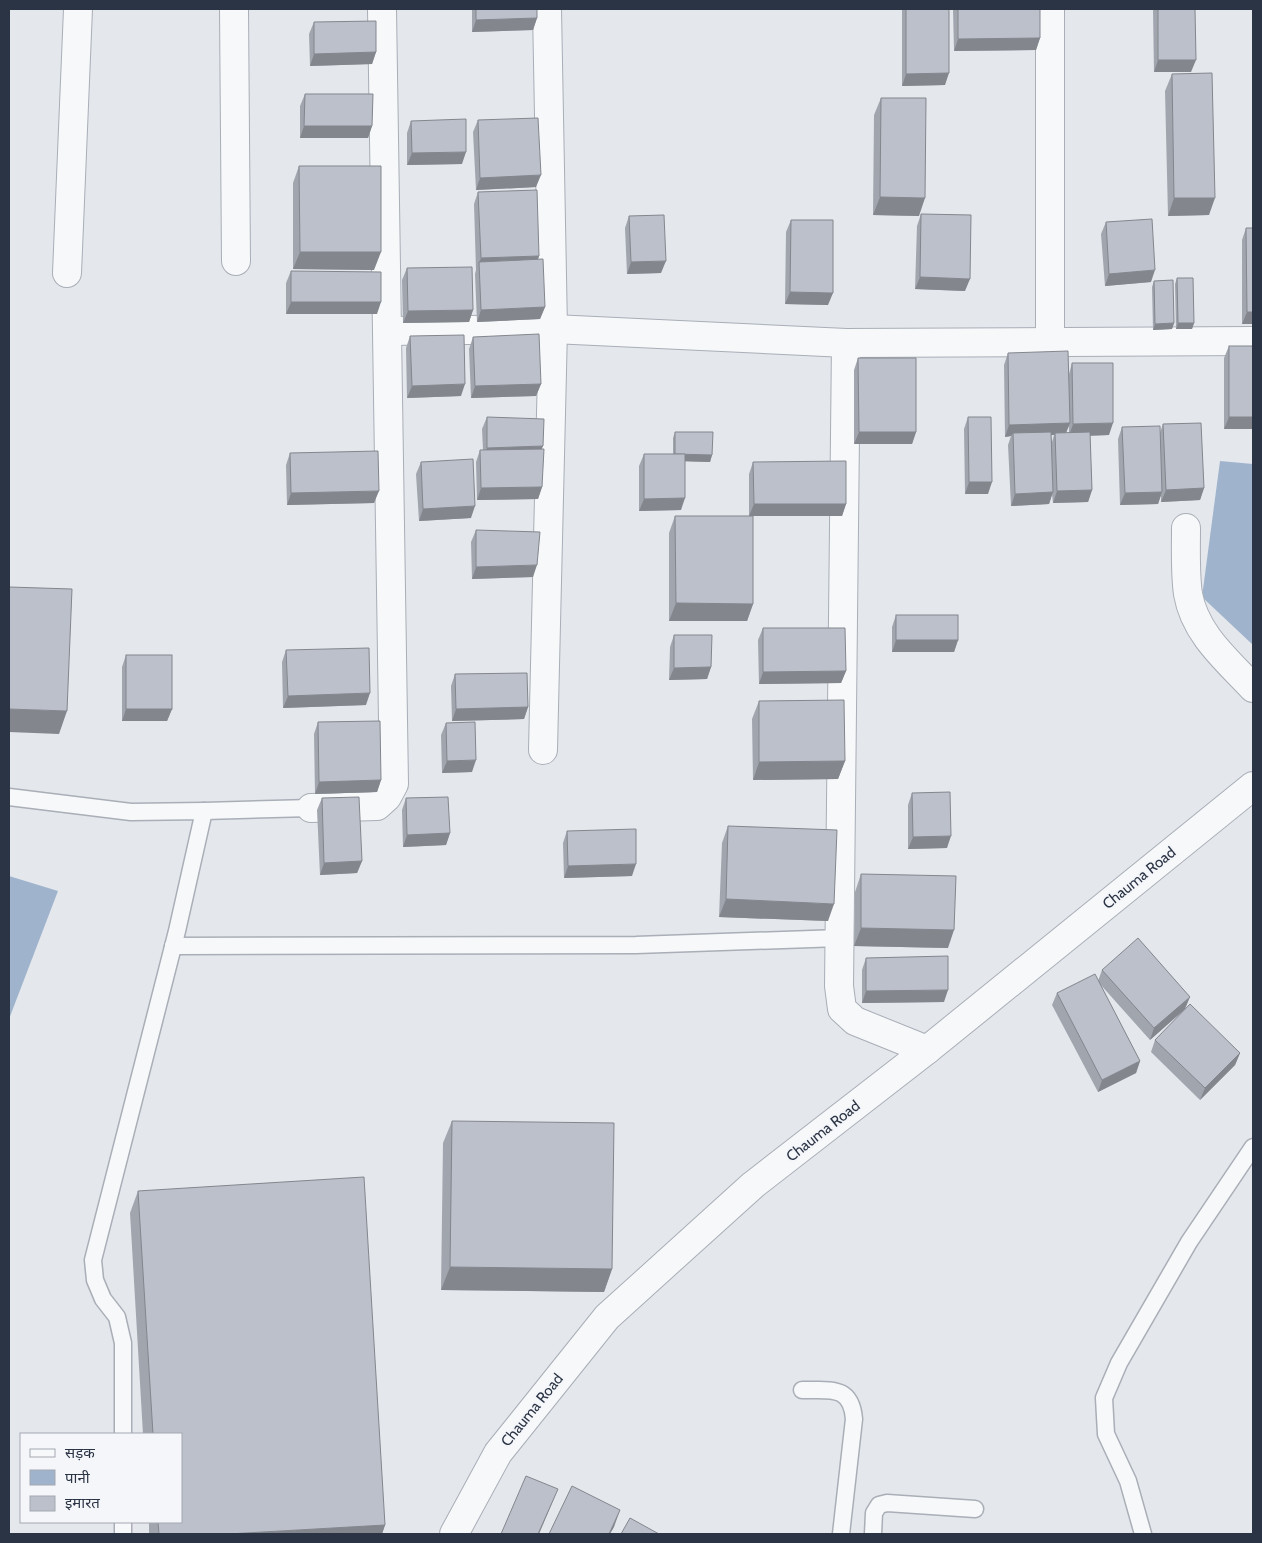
<svg xmlns="http://www.w3.org/2000/svg" width="1262" height="1543" font-family="Cabin,'Noto Sans Devanagari',sans-serif">
<rect width="100%" height="100%" fill="#e4e7ec"/>
<g fill="#9fb4cc">
<polygon points="1220,461 1253,464 1253,645 1202,597"/>
<polygon points="9,876 58,891 9,1019"/>
</g>
<g fill="none" stroke-linecap="round" stroke-linejoin="round">
<defs>
<g id="service">
<polyline points="9,797 131,812 204,811 177,931 93,1260 95,1280 103,1299 117,1317 123,1343 123,1434"/>
<polyline points="204,811 311,808"/>
<polyline points="173,946 636,945 840,938"/>
<path d="M 802,1390 C 829,1391 851,1384 854,1419 L 841,1534"/>
<polyline points="123,1522 123,1534"/>
<polyline points="873,1534 874,1513 879,1505 887,1503 975,1509"/>
<polyline points="1143,1534 1128,1481 1106,1434 1104,1398 1119,1363 1189,1242 1253,1147"/>
</g>
<g id="minor">
<polyline points="234,9 236,261"/>
<polyline points="1050,9 1050,341"/>
<polyline points="67,273 78,9"/>
<polyline points="387,331 553,329 846,343 1253,341"/>
<polyline points="846,343 839,986 842,1009 855,1021 927,1050"/>
<path d="M 1186,528 C 1186,549 1185,574 1188,594 C 1195,634 1227,660 1253,688"/>
<polyline points="543,750 553,329 547,9"/>
<polyline points="311,808 377,806 387,797 394,784 382,9"/>
</g>
<polyline id="tertiary" points="454,1534 498,1453 607,1317 753,1185 927,1050 1253,786"/>
</defs>
<use href="#service" stroke="#a9aeb7" stroke-width="19"/>
<use href="#minor" stroke="#a9aeb7" stroke-width="30"/>
<use href="#tertiary" stroke="#a9aeb7" stroke-width="30"/>
<use href="#service" stroke="#f7f8fa" stroke-width="16"/>
<use href="#minor" stroke="#f7f8fa" stroke-width="28"/>
<use href="#tertiary" stroke="#f7f8fa" stroke-width="28"/>
</g>
<g fill="#a1a5ae" fill-rule="evenodd">
<polygon points="472,9 537,9 537,18 533,30 472,32"/>
<polygon points="902,9 949,9 945,85 902,86"/>
<polygon points="953,9 1040,9 1040,38 1036,50 954,51"/>
<polygon points="1153,9 1195,9 1191,72 1154,72"/>
<polygon points="314,22 376,52 372,64 310,66 309,34"/>
<polygon points="1172,74 1209,215 1168,216 1165,91"/>
<polygon points="305,94 372,126 368,138 300,138 300,106"/>
<polygon points="881,98 919,216 873,215 874,115"/>
<polygon points="478,120 536,187 476,190 473,132"/>
<polygon points="411,121 462,164 407,165 407,133"/>
<polygon points="299,166 374,270 293,269 293,183"/>
<polygon points="478,192 539,256 538,260 545,307 540,319 477,322 475,274 476,270 474,204"/>
<polygon points="921,214 965,291 915,289 917,226"/>
<polygon points="629,216 661,273 627,274 625,228"/>
<polygon points="791,220 828,305 785,304 786,232"/>
<polygon points="1106,222 1151,282 1105,286 1101,234"/>
<polygon points="1246,228 1253,228 1253,324 1242,324 1242,240"/>
<polygon points="407,268 473,310 469,322 403,323 402,280"/>
<polygon points="291,271 377,314 286,314 286,283"/>
<polygon points="1177,278 1194,323 1192,329 1176,329 1175,284"/>
<polygon points="1154,281 1174,323 1172,329 1153,330 1152,287"/>
<polygon points="410,336 461,396 407,398 406,348"/>
<polygon points="473,337 541,384 536,396 471,398 469,349"/>
<polygon points="1229,346 1253,429 1224,429 1224,358"/>
<path d="M 1008,353 L 1069,374 L 1072,363 L 1109,435 L 1090,436 L 1092,490 L 1088,502 L 1053,503 L 1052,494 L 1049,504 L 1011,506 L 1008,445 L 1011,436 L 1005,437 L 1004,365 ZM 1069,426 L 1069,433 L 1066,433 ZM 1051,435 L 1054,435 L 1052,442 Z"/>
<polygon points="858,358 916,432 912,444 854,444 854,370"/>
<polygon points="487,417 542,449 542,487 538,499 477,500 476,462 480,450 483,450 482,429"/>
<polygon points="968,417 988,494 965,494 964,429"/>
<polygon points="1163,424 1204,488 1200,500 1161,502 1161,495 1158,504 1120,505 1118,439 1122,427 1160,433"/>
<polygon points="675,432 712,455 710,462 685,461 681,510 639,511 639,466 644,454 673,454 673,438"/>
<polygon points="290,453 374,503 287,505 286,465"/>
<polygon points="421,462 471,518 419,521 416,474"/>
<polygon points="753,462 846,504 842,516 753,516 753,604 747,621 669,621 669,533 675,516 749,516 749,474"/>
<polygon points="476,530 533,577 472,579 471,542"/>
<polygon points="896,615 958,640 954,652 892,652 892,627"/>
<polygon points="763,628 846,671 841,683 759,684 758,640"/>
<polygon points="674,635 711,667 707,679 669,680 670,647"/>
<polygon points="286,650 366,705 283,708 282,662"/>
<polygon points="126,655 172,709 167,721 122,721 122,667"/>
<polygon points="455,674 528,707 524,719 452,721 451,686"/>
<polygon points="759,701 845,761 838,779 753,780 752,719"/>
<polygon points="318,722 381,780 377,792 315,794 314,734"/>
<polygon points="446,723 472,772 442,773 441,735"/>
<polygon points="912,793 947,848 908,849 908,805"/>
<polygon points="322,798 362,861 357,873 320,875 317,810"/>
<polygon points="406,798 450,833 446,845 403,847 402,810"/>
<polygon points="728,826 828,921 719,917 722,843"/>
<polygon points="567,831 632,876 564,878 563,843"/>
<polygon points="861,874 948,948 854,946 855,892"/>
<polygon points="866,958 944,1002 862,1003 862,970"/>
<polygon points="1102,970 1185,1009 1150,1040 1100,984 1140,1061 1136,1073 1098,1092 1052,1005 1057,993 1098,981"/>
<polygon points="1155,1040 1240,1053 1235,1065 1200,1100 1151,1052"/>
<polygon points="452,1121 612,1269 604,1292 441,1290 443,1143"/>
<polygon points="138,1191 385,1525 382,1534 149,1534 149,1522 181,1522 181,1434 143,1434 130,1213"/>
</g>
<g fill="#83868d">
<polygon points="537,18 533,30 472,32 476,20"/>
<polygon points="1040,38 1036,50 954,51 958,39"/>
<polygon points="376,52 372,64 310,66 314,54"/>
<polygon points="1158,60 1196,60 1191,72 1154,72"/>
<polygon points="949,73 945,85 902,86 906,74"/>
<polygon points="304,126 372,126 368,138 300,138"/>
<polygon points="466,152 462,164 407,165 412,153"/>
<polygon points="541,175 536,187 476,190 480,178"/>
<polygon points="880,197 925,198 919,216 873,215"/>
<polygon points="1174,198 1215,198 1209,215 1168,216"/>
<polygon points="300,252 381,252 374,270 293,269"/>
<polygon points="539,256 535,268 479,262 476,270 481,258"/>
<polygon points="666,261 661,273 627,274 631,262"/>
<polygon points="1155,270 1151,282 1105,286 1109,274"/>
<polygon points="920,277 970,279 965,291 915,289"/>
<polygon points="790,292 833,293 828,305 785,304"/>
<polygon points="291,302 381,302 377,314 286,314"/>
<polygon points="545,307 540,319 477,322 481,310"/>
<polygon points="473,310 469,322 403,323 408,311"/>
<polygon points="1247,312 1253,312 1253,324 1242,324"/>
<polygon points="1174,323 1172,329 1153,330 1155,324"/>
<polygon points="1178,323 1194,323 1192,329 1176,329"/>
<polygon points="465,384 461,396 407,398 412,386"/>
<polygon points="541,384 536,396 471,398 475,386"/>
<polygon points="1229,417 1253,417 1253,429 1224,429"/>
<polygon points="1070,423 1065,435 1055,433 1054,435 1013,436 1013,433 1011,436 1005,437 1009,425"/>
<polygon points="1113,423 1109,435 1069,436 1073,424"/>
<polygon points="859,432 916,432 912,444 854,444"/>
<polygon points="543,446 538,458 483,460 487,448"/>
<polygon points="675,455 712,455 710,462 673,461"/>
<polygon points="969,482 992,482 988,494 965,494"/>
<polygon points="542,487 538,499 477,500 481,488"/>
<polygon points="1204,488 1200,500 1161,502 1166,490"/>
<polygon points="1092,490 1088,502 1053,503 1057,491"/>
<polygon points="379,491 374,503 287,505 291,493"/>
<polygon points="1053,492 1049,504 1011,506 1015,494"/>
<polygon points="1162,492 1158,504 1120,505 1125,493"/>
<polygon points="685,498 681,510 639,511 644,499"/>
<polygon points="754,504 846,504 842,516 749,516"/>
<polygon points="475,506 471,518 419,521 423,509"/>
<polygon points="537,565 533,577 472,579 476,567"/>
<polygon points="676,603 753,604 747,621 669,621"/>
<polygon points="896,640 958,640 954,652 892,652"/>
<polygon points="711,667 707,679 669,680 674,668"/>
<polygon points="846,671 841,683 759,684 763,672"/>
<polygon points="370,693 366,705 283,708 288,696"/>
<polygon points="528,707 524,719 452,721 456,709"/>
<polygon points="9,709 67,711 59,734 9,732"/>
<polygon points="126,709 172,709 167,721 122,721"/>
<polygon points="476,760 472,772 442,773 447,761"/>
<polygon points="845,761 838,779 753,780 759,762"/>
<polygon points="381,780 377,792 315,794 319,782"/>
<polygon points="450,833 446,845 403,847 407,835"/>
<polygon points="951,836 947,848 908,849 913,837"/>
<polygon points="362,861 357,873 320,875 324,863"/>
<polygon points="636,864 632,876 564,878 568,866"/>
<polygon points="726,899 834,904 828,921 719,917"/>
<polygon points="861,928 954,930 948,948 854,946"/>
<polygon points="948,990 944,1002 862,1003 866,991"/>
<polygon points="1190,997 1185,1009 1150,1040 1154,1028"/>
<polygon points="1240,1053 1235,1065 1200,1100 1205,1088"/>
<polygon points="1140,1061 1136,1073 1098,1092 1102,1080"/>
<polygon points="450,1267 612,1269 604,1292 441,1290"/>
<polygon points="558,1489 553,1501 539,1534 538,1534"/>
<polygon points="620,1510 614,1527 610,1534 609,1534"/>
<polygon points="385,1525 382,1534 228,1534"/>
</g>
<g fill="#bbc0ca" stroke="#83868d">
<polygon points="476,9 537,9 537,18 476,20"/>
<polygon points="906,9 949,9 949,73 906,74"/>
<polygon points="958,9 1040,9 1040,38 958,39"/>
<polygon points="1158,9 1195,9 1196,60 1158,60"/>
<polygon points="376,21 376,52 314,54 314,22"/>
<polygon points="1212,73 1215,198 1174,198 1172,74"/>
<polygon points="305,94 373,94 372,126 304,126"/>
<polygon points="881,98 926,98 925,198 880,197"/>
<polygon points="538,118 541,175 480,178 478,120"/>
<polygon points="466,119 466,152 412,153 411,121"/>
<polygon points="299,166 381,166 381,252 300,252"/>
<polygon points="537,190 539,256 481,258 478,192"/>
<polygon points="921,214 971,215 970,279 920,277"/>
<polygon points="664,215 666,261 631,262 629,216"/>
<polygon points="1152,219 1155,270 1109,274 1106,222"/>
<polygon points="791,220 833,220 833,293 790,292"/>
<polygon points="1246,228 1253,228 1253,312 1247,312"/>
<polygon points="543,259 545,307 481,310 479,262"/>
<polygon points="472,267 473,310 408,311 407,268"/>
<polygon points="291,271 381,272 381,302 291,302"/>
<polygon points="1177,278 1193,278 1194,323 1178,323"/>
<polygon points="1173,280 1174,323 1155,324 1154,281"/>
<polygon points="539,334 541,384 475,386 473,337"/>
<polygon points="464,335 465,384 412,386 410,336"/>
<rect x="1229" y="346" width="24" height="71"/>
<polygon points="1068,351 1070,423 1009,425 1008,353"/>
<polygon points="858,358 916,358 916,432 859,432"/>
<polygon points="1072,363 1113,363 1113,423 1073,424"/>
<polygon points="487,417 544,419 543,446 487,448"/>
<polygon points="968,417 991,417 992,482 969,482"/>
<polygon points="1201,423 1204,488 1166,490 1163,424"/>
<polygon points="1160,426 1162,492 1125,493 1122,427"/>
<polygon points="675,432 713,432 712,455 675,454"/>
<polygon points="1051,432 1053,492 1015,494 1013,433"/>
<polygon points="1090,432 1092,490 1057,491 1055,433"/>
<polygon points="544,449 542,487 481,488 480,450"/>
<polygon points="378,451 379,491 291,493 290,453"/>
<polygon points="644,454 685,454 685,498 644,499"/>
<polygon points="473,459 475,506 423,509 421,462"/>
<polygon points="846,461 846,504 754,504 753,462"/>
<polygon points="675,516 753,516 753,604 676,603"/>
<polygon points="476,530 540,532 537,565 476,567"/>
<polygon points="9,587 72,589 67,711 9,709"/>
<rect x="896" y="615" width="62" height="25"/>
<polygon points="763,628 845,628 846,671 763,672"/>
<polygon points="674,635 712,635 711,667 674,668"/>
<polygon points="369,648 370,693 288,696 286,650"/>
<rect x="126" y="655" width="46" height="54"/>
<polygon points="527,673 528,707 456,709 455,674"/>
<polygon points="844,700 845,761 759,762 759,701"/>
<polygon points="380,721 381,780 319,782 318,722"/>
<polygon points="475,722 476,760 447,761 446,723"/>
<polygon points="950,792 951,836 913,837 912,793"/>
<polygon points="359,797 362,861 324,863 322,798"/>
<polygon points="448,797 450,833 407,835 406,798"/>
<polygon points="728,826 837,830 834,904 726,899"/>
<polygon points="636,829 636,864 568,866 567,831"/>
<polygon points="861,874 956,876 954,930 861,928"/>
<polygon points="1138,938 1190,997 1154,1028 1102,970"/>
<polygon points="948,956 948,990 866,991 866,958"/>
<polygon points="1095,974 1140,1061 1102,1080 1057,993"/>
<polygon points="1190,1004 1240,1053 1205,1088 1155,1040"/>
<polygon points="452,1121 614,1123 612,1269 450,1267"/>
<polygon points="364,1177 385,1525 228,1534 159,1534 158,1522 181,1522 181,1434 153,1434 138,1191"/>
<polygon points="526,1476 558,1489 538,1534 501,1534"/>
<polygon points="572,1486 620,1510 609,1534 549,1534"/>
<polygon points="630,1518 659,1534 621,1534"/>
</g>
<g text-anchor="middle" stroke-width="4" stroke-linejoin="round" paint-order="stroke">
<g font-size="15" fill="#2b3445" stroke="#f4f6f9">
<text transform="translate(1139 878) rotate(-39)" y="5">Chauma Road</text>
<text transform="translate(823 1131) rotate(-38)" y="5">Chauma Road</text>
<text transform="translate(532 1410) rotate(-51)" y="5">Chauma Road</text>
</g>
</g>
<rect width="1262" height="1543" fill="none" stroke="#2b3445" stroke-width="20"/>
<rect x="20" y="1433" width="162" height="90" fill="#f4f6f9" stroke="#a4a8b1"/>
<rect x="30" y="1449" width="25" height="8" fill="#f7f8fa" stroke="#a4a8b1"/>
<text x="65" y="1458" font-size="15" fill="#2b3445">सड़क</text>
<rect x="30" y="1470" width="25" height="15" fill="#9fb4cc" stroke="#a4a8b1"/>
<text x="65" y="1483" font-size="15" fill="#2b3445">पानी</text>
<rect x="30" y="1496" width="25" height="15" fill="#bbc0ca" stroke="#a4a8b1"/>
<text x="65" y="1508" font-size="15" fill="#2b3445">इमारत</text>
</svg>
